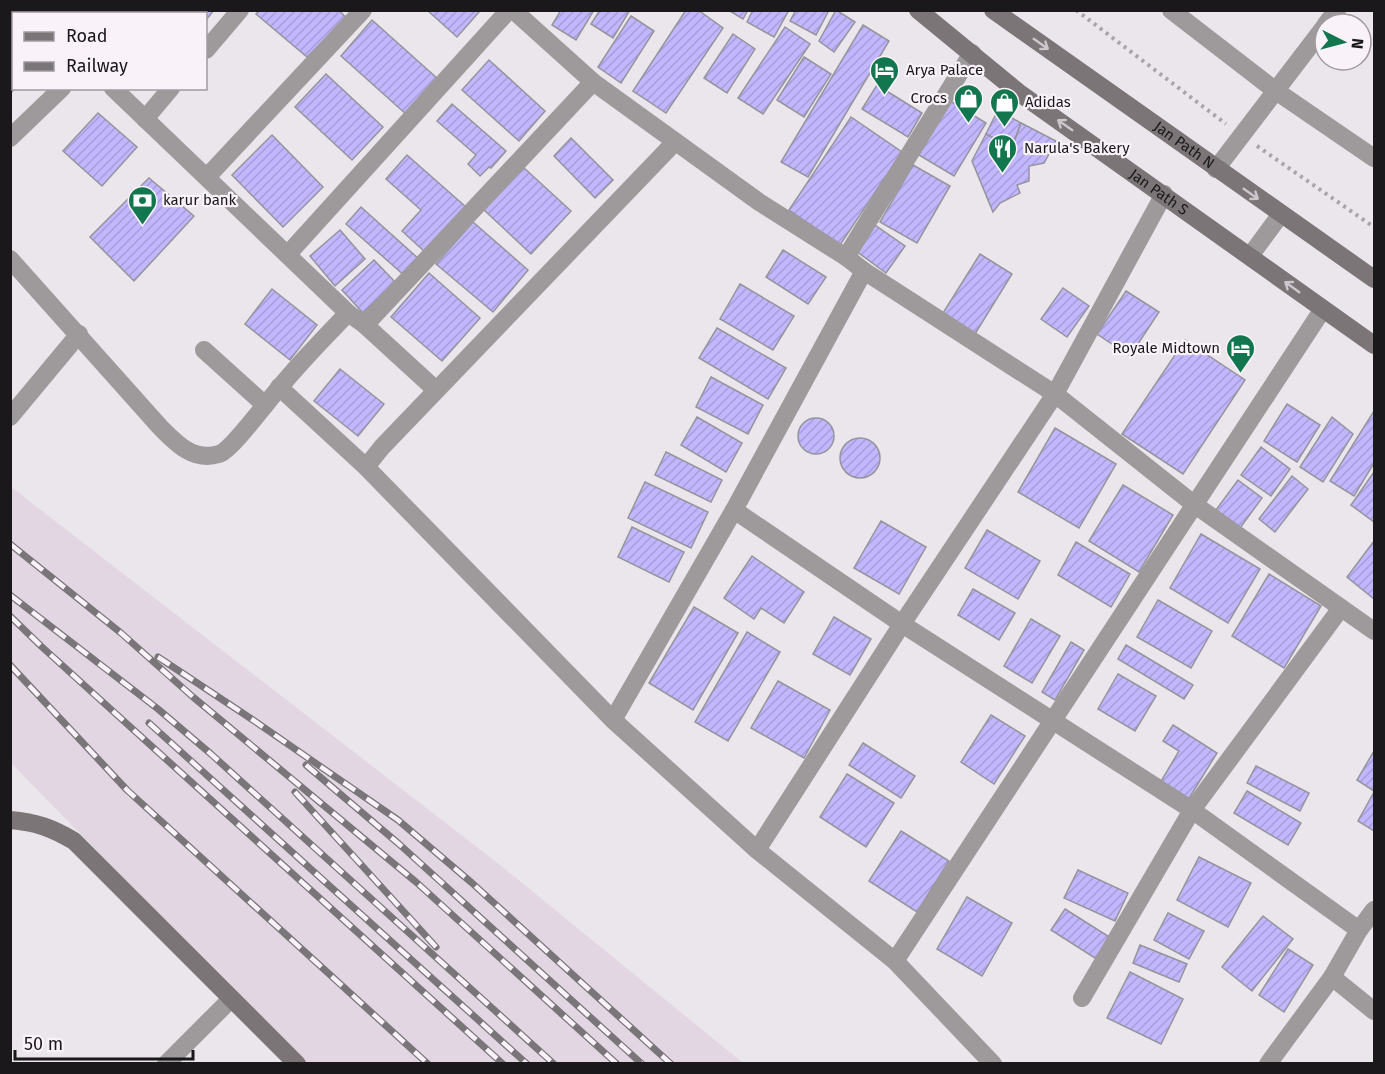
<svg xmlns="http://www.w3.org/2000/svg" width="1385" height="1074" font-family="'Fira Sans',sans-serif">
<defs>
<pattern id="building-hatch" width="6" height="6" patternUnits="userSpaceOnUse" patternTransform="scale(1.5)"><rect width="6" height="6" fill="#c2b7fe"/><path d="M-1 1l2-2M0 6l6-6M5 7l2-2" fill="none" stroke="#a69dd9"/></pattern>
</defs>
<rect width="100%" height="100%" fill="#ebe5ec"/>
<polygon fill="#e2d6e3" points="11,487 500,865 743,1063 308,1063 282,1040 11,763"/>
<g fill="url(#building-hatch)" stroke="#95949c" stroke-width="1.5">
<polygon points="46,10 86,10 83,14 50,14"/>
<polygon points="108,10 155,10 158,14 105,14"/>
<polygon points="168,10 214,10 206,20 206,14 171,14"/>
<polygon points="260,10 339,10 347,19 307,57 256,14"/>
<polygon points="427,10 477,10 479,12 457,37"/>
<polygon points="561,10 594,10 576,40 552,25"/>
<polygon points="600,10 630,10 613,38 591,24"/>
<polygon points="686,10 698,10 723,28 666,113 633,91"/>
<polygon points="728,10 748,10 743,19"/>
<polygon points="753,10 789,10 774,37 747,22"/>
<polygon points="796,10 829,10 816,35 790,21"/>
<polygon points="836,10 855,22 834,52 819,41"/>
<polygon points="631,16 654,31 621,83 598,67"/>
<polygon points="372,20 438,79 407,115 341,56"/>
<polygon points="863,25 889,41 808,177 781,162"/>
<polygon points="785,27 810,44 763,114 738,98"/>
<polygon points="733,34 755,49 727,93 704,78"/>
<polygon points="10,38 14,41 14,88 15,88 10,94"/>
<polygon points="804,57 831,74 804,117 777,100"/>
<polygon points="489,60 545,111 519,141 462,90"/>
<polygon points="326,74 383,127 352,160 295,107"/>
<polygon points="877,85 922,113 908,137 862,109"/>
<polygon points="950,101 986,123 954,176 919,155"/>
<polygon points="452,104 506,151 491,168 489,167 480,176 468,164 476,155 437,121"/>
<polygon points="998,110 1021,123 1012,148 986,134"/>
<polygon points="98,113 137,147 102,186 63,151"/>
<polygon points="851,117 902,152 840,245 789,210"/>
<polygon points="1021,123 1056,141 1044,163 1029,166 1029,181 1017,185 1020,193 1000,203 993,212 972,161 986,134 1012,148"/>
<polygon points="272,135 323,187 283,227 232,175"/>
<polygon points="571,138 613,180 595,198 554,156"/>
<polygon points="407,155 466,207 425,252 402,231 421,210 386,179"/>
<polygon points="913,165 950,186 917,243 880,222"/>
<polygon points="523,167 571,211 531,254 484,210"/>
<polygon points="149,178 194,216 134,281 90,237"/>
<polygon points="361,207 420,260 406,277 346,224"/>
<polygon points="473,222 528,270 493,312 436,264"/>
<polygon points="875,225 905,246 886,273 856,251"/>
<polygon points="340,230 365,259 335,286 310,256"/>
<polygon points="783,250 826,277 808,304 766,277"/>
<polygon points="980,254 1012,274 975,334 943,313"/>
<polygon points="374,260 395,282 363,313 342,290"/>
<polygon points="429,273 480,318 442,361 391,317"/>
<polygon points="740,284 794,316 773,350 720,319"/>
<polygon points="1063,288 1089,306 1067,337 1041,319"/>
<polygon points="272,289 317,325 290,360 245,324"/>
<polygon points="1126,291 1159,312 1130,356 1097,334"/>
<polygon points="717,328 786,368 768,399 699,358"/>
<polygon points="1185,340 1245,380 1183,474 1122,434"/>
<polygon points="340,369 384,404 358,436 314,401"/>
<polygon points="711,377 763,405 748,434 696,407"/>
<polygon points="1287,404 1320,425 1297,462 1264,441"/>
<polygon points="1374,411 1374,463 1354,496 1330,481"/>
<polygon points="697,417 742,443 726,472 681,445"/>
<polygon points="1332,417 1353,434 1323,482 1300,467"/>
<circle cx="816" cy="436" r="18"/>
<polygon points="1055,428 1116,464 1079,528 1018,492"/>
<circle cx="860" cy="458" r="20"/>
<polygon points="1261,447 1290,469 1271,496 1241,475"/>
<polygon points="666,452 722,480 711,502 655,475"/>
<polygon points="1374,472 1374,522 1351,505"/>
<polygon points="1292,476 1308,489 1275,532 1259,519"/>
<polygon points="1238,480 1262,498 1240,528 1216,510"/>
<polygon points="645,482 708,512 691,548 628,518"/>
<polygon points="1123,485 1173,515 1139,572 1089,541"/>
<polygon points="881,521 926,547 899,594 854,568"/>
<polygon points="632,527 684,552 669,582 618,557"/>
<polygon points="987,530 1040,561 1018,599 965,568"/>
<polygon points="1201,534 1260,569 1228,623 1170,588"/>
<polygon points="1374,541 1374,599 1347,577"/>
<polygon points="1076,542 1130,574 1111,607 1058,575"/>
<polygon points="752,556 804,592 784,623 761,608 754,619 724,598"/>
<polygon points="1269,574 1321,606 1284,668 1232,636"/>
<polygon points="973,589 1015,613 999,640 958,615"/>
<polygon points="1158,600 1212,631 1191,668 1137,637"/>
<polygon points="694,607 738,633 693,710 649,683"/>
<polygon points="834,617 871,639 850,675 813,654"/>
<polygon points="1031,619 1060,636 1032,683 1004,666"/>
<polygon points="747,632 780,652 728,741 695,722"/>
<polygon points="1071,642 1084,650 1055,700 1042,692"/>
<polygon points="1126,645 1193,685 1184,699 1118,659"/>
<polygon points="1118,674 1156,696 1135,731 1098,709"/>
<polygon points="778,681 830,710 804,758 751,728"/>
<polygon points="991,715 1025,736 994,784 961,762"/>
<polygon points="1173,725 1217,753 1188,800 1160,783 1179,751 1163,741"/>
<polygon points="863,743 915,776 901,798 849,765"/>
<polygon points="1374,751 1374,791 1357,780"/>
<polygon points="1256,766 1309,793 1300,811 1247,783"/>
<polygon points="847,774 894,803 866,847 820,817"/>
<polygon points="1247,791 1301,823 1288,845 1234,813"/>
<polygon points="1374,792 1374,831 1358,821"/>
<polygon points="901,831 949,861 917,912 869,881"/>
<polygon points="1199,857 1251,883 1228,927 1177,900"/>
<polygon points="1078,870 1128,893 1115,921 1064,898"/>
<polygon points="967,897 1012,923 982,976 937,949"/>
<polygon points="1065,909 1111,938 1098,960 1051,930"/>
<polygon points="1168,913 1204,931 1189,959 1154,940"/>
<polygon points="1263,916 1293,939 1252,991 1222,967"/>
<polygon points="1140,945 1187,964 1179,982 1133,963"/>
<polygon points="1288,949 1313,965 1284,1012 1259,995"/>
<polygon points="1130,972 1183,999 1161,1044 1107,1018"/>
</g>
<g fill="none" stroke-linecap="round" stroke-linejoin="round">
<g stroke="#a9a4aa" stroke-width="4" stroke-dasharray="3 4.5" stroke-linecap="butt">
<polyline points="1076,10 1226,124"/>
<polyline points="1257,146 1374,227"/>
</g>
<g stroke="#9e9a9b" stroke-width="18">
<polyline points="34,10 37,14"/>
<polyline points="513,10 593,82 759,202 846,257 864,271 1055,394 1195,505 1374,631"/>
<polyline points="1171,10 1276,91 1374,158"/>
<polyline points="1326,24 1337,10"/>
<polyline points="206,50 240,10"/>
<polyline points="145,119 171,88"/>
<polyline points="10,138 62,88"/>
<polyline points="1216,169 1325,26"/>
<polyline points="207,177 363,10"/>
<polyline points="288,254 509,10"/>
<polyline points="1250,256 1281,214"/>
<polyline points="846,257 972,53"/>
<path d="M 10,259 L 160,427 C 176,443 193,462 219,454 C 231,451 269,399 280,387 C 301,361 325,337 348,313 L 113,88"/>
<polyline points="348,313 365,325 593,82"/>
<polyline points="365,325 436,390"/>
<polyline points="204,350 265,405"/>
<polyline points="279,387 366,467 613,720 757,850 895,961 993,1064"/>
<polyline points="10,417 79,334"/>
<polyline points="366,467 382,447 675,142"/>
<polyline points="734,510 902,624 1192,810 1359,930"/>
<polyline points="613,720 734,510 864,271"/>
<polyline points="757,850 902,624 1055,394 1164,194"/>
<polyline points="895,961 1323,309"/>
<polyline points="1332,977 1374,1011"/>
<polyline points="1082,998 1192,810 1341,608"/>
<polyline points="166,1064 231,999"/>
<polyline points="1268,1064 1332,977 1359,930 1374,910"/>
</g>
<g stroke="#7b7577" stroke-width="18">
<path id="s1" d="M 918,10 L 1018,92 L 1374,345"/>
<path id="s2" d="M 993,10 L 1374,279"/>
<path d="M 10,820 C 36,822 52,828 74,841 L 297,1064"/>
</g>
<defs>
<g id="rail">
<polyline points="10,544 121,633 193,697 416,882 617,1064"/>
<polyline points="10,595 158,709 211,754 554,1064"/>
<polyline points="10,616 42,647 503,1064"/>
<polyline points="158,657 253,720 398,820 472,883 671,1064"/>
<polyline points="10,665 127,790 428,1064"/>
<polyline points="149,723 527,1064"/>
<polyline points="306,765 399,844 642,1064"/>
<polyline points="295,792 436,947"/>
</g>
</defs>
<use href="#rail" stroke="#797579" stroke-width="7"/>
<use href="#rail" stroke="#f9f2f9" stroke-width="4.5" stroke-dasharray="14" stroke-linecap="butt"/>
</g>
<defs><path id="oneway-shaft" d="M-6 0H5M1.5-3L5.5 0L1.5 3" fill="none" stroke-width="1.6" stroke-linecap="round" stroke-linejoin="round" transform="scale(1.5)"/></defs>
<g stroke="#cdc6cc">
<use href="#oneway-shaft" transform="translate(1041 44) rotate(35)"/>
<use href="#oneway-shaft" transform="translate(1065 125) rotate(-145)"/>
<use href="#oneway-shaft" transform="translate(1251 194) rotate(35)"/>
<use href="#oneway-shaft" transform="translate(1292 287) rotate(-144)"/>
</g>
<defs>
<symbol id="hotel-pin" viewBox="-11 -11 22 30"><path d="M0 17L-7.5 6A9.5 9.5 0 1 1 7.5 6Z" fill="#12774f" stroke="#f9f2f9"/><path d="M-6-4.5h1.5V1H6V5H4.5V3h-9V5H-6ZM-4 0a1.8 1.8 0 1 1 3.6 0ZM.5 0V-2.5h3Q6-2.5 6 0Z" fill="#fff"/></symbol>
<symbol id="shop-pin" viewBox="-11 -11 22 30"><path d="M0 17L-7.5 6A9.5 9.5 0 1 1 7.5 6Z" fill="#12774f" stroke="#f9f2f9"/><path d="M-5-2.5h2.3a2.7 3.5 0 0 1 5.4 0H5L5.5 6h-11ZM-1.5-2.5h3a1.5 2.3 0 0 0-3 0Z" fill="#fff"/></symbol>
<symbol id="restaurant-pin" viewBox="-11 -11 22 30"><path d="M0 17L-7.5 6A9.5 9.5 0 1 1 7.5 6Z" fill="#12774f" stroke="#f9f2f9"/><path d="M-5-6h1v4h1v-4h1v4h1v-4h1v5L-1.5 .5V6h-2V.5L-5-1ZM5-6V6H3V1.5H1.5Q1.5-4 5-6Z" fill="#fff"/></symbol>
<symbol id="bank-pin" viewBox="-11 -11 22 30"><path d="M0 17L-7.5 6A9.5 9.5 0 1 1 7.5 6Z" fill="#12774f" stroke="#f9f2f9"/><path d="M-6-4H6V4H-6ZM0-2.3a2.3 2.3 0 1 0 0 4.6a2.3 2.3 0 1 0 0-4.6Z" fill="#fff"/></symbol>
</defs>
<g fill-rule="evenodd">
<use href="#hotel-pin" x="868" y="54" width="33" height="45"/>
<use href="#shop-pin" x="952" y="82" width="33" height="45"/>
<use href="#shop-pin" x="988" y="86" width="33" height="45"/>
<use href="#restaurant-pin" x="986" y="132" width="33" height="45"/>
<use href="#bank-pin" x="126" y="184" width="33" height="45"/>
<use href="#hotel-pin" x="1224" y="332" width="33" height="45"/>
</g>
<g text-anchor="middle" stroke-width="4.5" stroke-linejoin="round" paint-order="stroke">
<g font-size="15" fill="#1a181a" stroke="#f9f2f9" text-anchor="start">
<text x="906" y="75">Arya Palace</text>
<text x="947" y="103" text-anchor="end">Crocs</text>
<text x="1025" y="107">Adidas</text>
<text x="1024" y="153">Narula's Bakery</text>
<text x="163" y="205">karur bank</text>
<text x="1220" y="353" text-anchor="end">Royale Midtown</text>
</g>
<g font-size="15" fill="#1a181a" stroke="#f9f2f9">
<text dy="5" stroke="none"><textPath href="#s2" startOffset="234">Jan Path N</textPath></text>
<text dy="5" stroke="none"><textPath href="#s1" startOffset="302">Jan Path S</textPath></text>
</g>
</g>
<rect width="1385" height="1074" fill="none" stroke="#1a181a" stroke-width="24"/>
<rect x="12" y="12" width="195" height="78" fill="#f9f2f9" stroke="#a09ba0" stroke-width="1.5"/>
<rect x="24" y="32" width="30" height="9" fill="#7b7577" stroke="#a09ba0" stroke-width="1.5"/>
<text x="66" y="42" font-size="18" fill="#1a181a">Road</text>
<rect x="24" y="62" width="30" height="9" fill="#797579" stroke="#a09ba0" stroke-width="1.5"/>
<text x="66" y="72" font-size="18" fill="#1a181a">Railway</text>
<g transform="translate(1343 42) rotate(96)"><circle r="28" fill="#f9f2f9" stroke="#a09ba0" stroke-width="1.5"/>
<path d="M0-4.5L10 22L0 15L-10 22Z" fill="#12774f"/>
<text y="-9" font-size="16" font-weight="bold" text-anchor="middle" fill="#1a181a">N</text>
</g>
<path d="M15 1050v9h178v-9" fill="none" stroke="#1a181a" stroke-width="3"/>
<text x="24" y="1050" font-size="18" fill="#1a181a" stroke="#f9f2f9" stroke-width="4.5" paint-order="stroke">50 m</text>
</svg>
